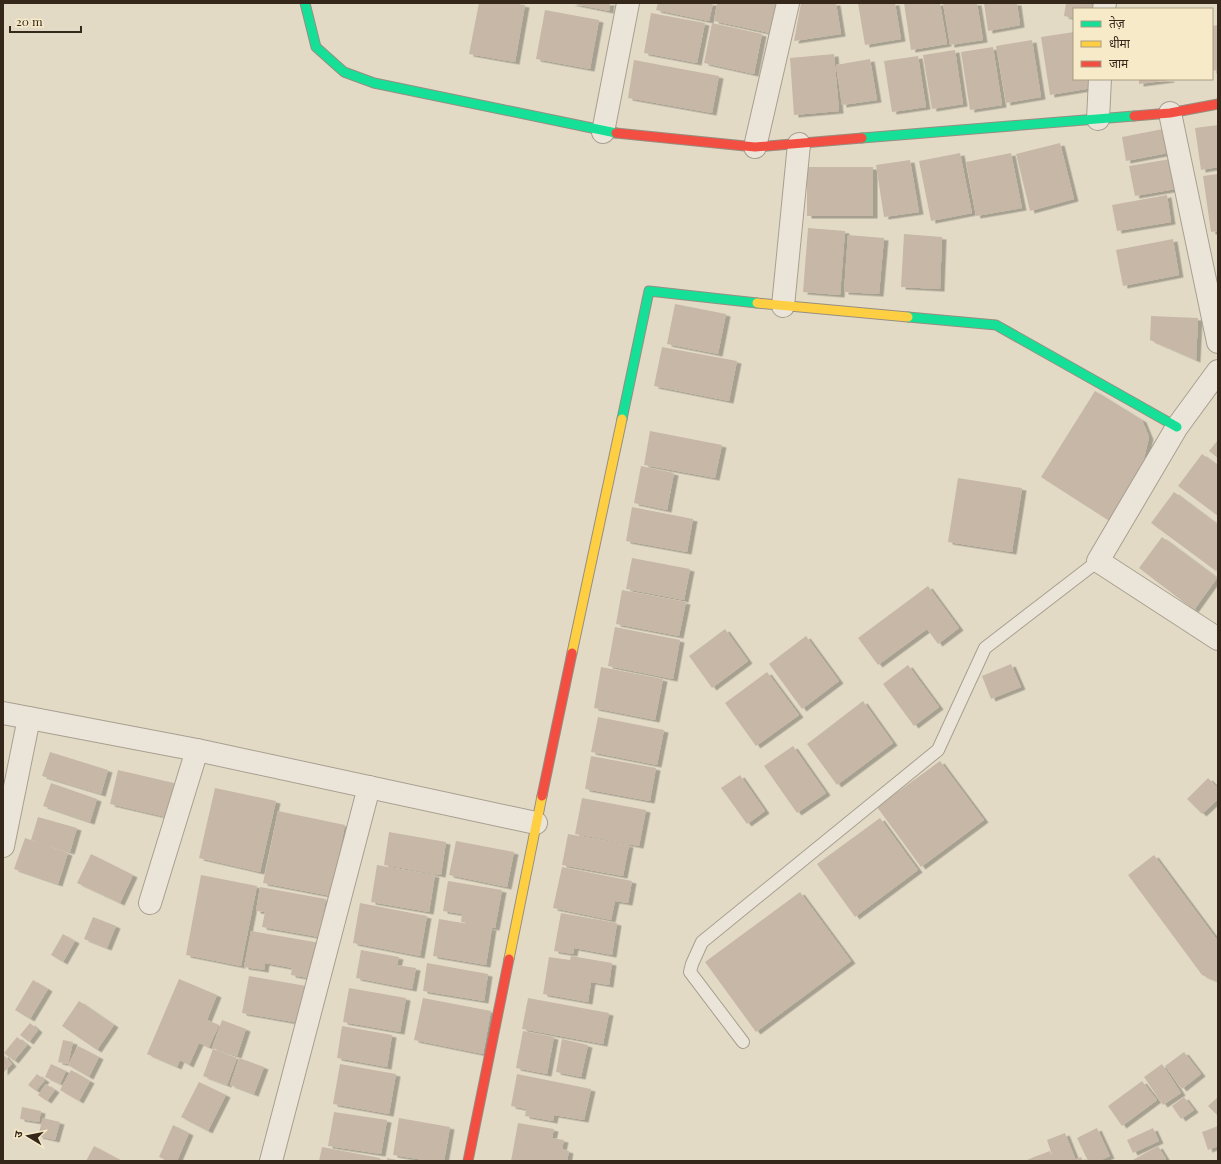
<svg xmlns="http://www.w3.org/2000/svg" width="1221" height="1164" font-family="'Playfair Display','Noto Sans Devanagari',serif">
<defs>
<filter id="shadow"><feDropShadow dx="4.5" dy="2.5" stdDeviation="0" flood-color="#0004"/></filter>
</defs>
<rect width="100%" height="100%" fill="#e3dac6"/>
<g fill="#c7b7a7" filter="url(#shadow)">
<polygon points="479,3 512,3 525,5 515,62 469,54"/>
<polygon points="570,3 610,3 609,11"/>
<polygon points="658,3 713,3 709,21 656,10"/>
<polygon points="717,3 776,3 770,33 714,21"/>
<polygon points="801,3 836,3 841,34 794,41"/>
<polygon points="858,3 895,3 901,39 865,45"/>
<polygon points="904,3 940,3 947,44 911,50"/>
<polygon points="943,3 977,3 983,40 950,45"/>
<polygon points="984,3 1017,3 1020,25 988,31"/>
<polygon points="1066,3 1100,3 1099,9 1074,9 1074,18 1064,16"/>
<polygon points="545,10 599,20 590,69 536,59"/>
<polygon points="651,13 705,23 697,63 644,53"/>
<polygon points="712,23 762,34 754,74 704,63"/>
<polygon points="1218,25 1218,70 1212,71 1212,26"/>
<polygon points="1074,32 1074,79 1091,79 1092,88 1050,95 1041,37"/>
<polygon points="1032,40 1041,97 1006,103 996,46"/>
<polygon points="993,47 1002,105 970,110 961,52"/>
<polygon points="955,50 963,104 932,109 923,55"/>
<polygon points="834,54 839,111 794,115 790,58"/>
<polygon points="918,56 926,107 892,112 884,61"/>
<polygon points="870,59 877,100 842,105 836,65"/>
<polygon points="634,60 719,76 712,113 628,98"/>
<polygon points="1139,79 1170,79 1170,80 1139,84"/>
<polygon points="1218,125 1218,167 1201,170 1195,128"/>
<polygon points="1168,128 1173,152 1126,161 1122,137"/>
<polygon points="1060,143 1074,199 1030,211 1016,154"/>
<polygon points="960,153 972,213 931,221 919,161"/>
<polygon points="1011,153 1022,208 976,216 966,162"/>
<polygon points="1176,158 1181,188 1135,196 1129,166"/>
<polygon points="910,160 919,212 884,217 876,165"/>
<rect x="807" y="167" width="66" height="49"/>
<polygon points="1218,174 1218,231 1211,232 1203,176"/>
<polygon points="1167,195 1171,222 1117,231 1112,205"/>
<polygon points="808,228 845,231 840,295 803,292"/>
<polygon points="904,234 942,237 940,289 901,287"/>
<polygon points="848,235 884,238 879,294 844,292"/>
<polygon points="1173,239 1179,275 1123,286 1116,250"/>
<polygon points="675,304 726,314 718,354 667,344"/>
<polygon points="1151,316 1198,318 1196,360 1150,340"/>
<polygon points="662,347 737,361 729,401 654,386"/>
<polygon points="1095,391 1142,420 1149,437 1142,467 1108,520 1041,477"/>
<polygon points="650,431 722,445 715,478 644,465"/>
<polygon points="1218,440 1218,458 1209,451"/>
<polygon points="1202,454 1218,466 1218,516 1178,486"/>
<polygon points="641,466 674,473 667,510 634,503"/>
<polygon points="958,478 1022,488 1012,552 948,542"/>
<polygon points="1174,492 1218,525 1218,569 1216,571 1151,523"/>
<polygon points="632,507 693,519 687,552 626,541"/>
<polygon points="1162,537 1217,578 1194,610 1139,568"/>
<polygon points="632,558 690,569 684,600 626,589"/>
<polygon points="928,586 959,628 938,644 927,629 878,665 858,638"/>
<polygon points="622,590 686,602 679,636 616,624"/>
<polygon points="615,627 680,640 673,679 608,666"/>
<polygon points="725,629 748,661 712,688 689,656"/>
<polygon points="806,636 839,681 802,709 769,664"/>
<polygon points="1011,664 1021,687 991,699 982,676"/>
<polygon points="908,665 939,707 914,726 883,684"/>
<polygon points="601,667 663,679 655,720 594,708"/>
<polygon points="767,672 799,715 756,746 725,703"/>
<polygon points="863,701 893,743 837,785 807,744"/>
<polygon points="598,717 664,730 657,765 591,752"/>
<polygon points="793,746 826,793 797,813 764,766"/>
<polygon points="50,752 108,770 101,794 42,776"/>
<polygon points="591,756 656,768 650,801 585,789"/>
<polygon points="940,761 984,820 921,867 877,807"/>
<polygon points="118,770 174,783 166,817 110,804"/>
<polygon points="740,775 765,811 747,824 721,788"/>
<polygon points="1208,778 1218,788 1218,799 1202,814 1187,799"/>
<polygon points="51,783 97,799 90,822 43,806"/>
<polygon points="215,788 276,801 260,872 199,858"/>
<polygon points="582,798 646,810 639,846 575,834"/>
<polygon points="278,811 345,825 331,896 263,883"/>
<polygon points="38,817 77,828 70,852 31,840"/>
<polygon points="880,818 918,870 855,917 817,864"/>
<polygon points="389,832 446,842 441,875 384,865"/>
<polygon points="568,834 629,845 623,876 562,865"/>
<polygon points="25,838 68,853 58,884 14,869"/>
<polygon points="456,841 514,852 507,887 449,875"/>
<polygon points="91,854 133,875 120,903 77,883"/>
<polygon points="1154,855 1218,941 1218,982 1202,975 1128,875"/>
<polygon points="377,865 435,875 429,912 371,902"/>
<polygon points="562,867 632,881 628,903 615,901 611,920 553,908"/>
<polygon points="201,875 257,886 241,966 186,955"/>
<polygon points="448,881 502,890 495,928 461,922 462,914 443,911"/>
<polygon points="260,887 326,899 319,937 262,927 265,912 256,911"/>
<polygon points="800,892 851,961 756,1032 705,962"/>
<polygon points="360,903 427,916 420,956 353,943"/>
<polygon points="561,913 617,923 612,955 574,948 573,954 554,951"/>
<polygon points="93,917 116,926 107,948 84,939"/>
<polygon points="439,919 492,928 486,965 433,956"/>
<polygon points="251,931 320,943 314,979 291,975 292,968 265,963 264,970 244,967"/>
<polygon points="63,934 75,941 63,962 51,955"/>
<polygon points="361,950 399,957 397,965 416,968 412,989 356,978"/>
<polygon points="571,956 612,963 609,985 591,982 588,1002 543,994 549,957 570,960"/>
<polygon points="427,963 488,974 484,1001 423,991"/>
<polygon points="249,976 312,987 305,1024 242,1013"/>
<polygon points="179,979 217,995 207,1020 219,1025 209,1047 199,1043 189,1065 180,1060 177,1067 147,1054"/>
<polygon points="33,980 48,989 30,1019 15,1010"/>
<polygon points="349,988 406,998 400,1032 343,1022"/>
<polygon points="423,998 491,1011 483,1054 414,1040"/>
<polygon points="528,998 609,1013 603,1044 522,1029"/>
<polygon points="79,1001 114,1025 97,1050 62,1026"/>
<polygon points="222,1020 246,1029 237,1056 212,1048"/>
<polygon points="30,1023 38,1030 29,1042 20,1035"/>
<polygon points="342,1026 392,1035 387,1067 337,1058"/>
<polygon points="523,1031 554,1037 547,1074 516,1068"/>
<polygon points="17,1037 27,1045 14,1061 4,1053"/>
<polygon points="562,1039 588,1045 581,1077 556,1072"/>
<polygon points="63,1040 73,1042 68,1064 58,1062"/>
<polygon points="78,1046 99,1057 89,1077 68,1065"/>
<polygon points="213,1049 237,1058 227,1085 203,1076"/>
<polygon points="1184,1052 1201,1074 1182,1089 1165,1066"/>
<polygon points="3,1054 12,1064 3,1073"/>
<polygon points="239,1058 264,1067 254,1094 230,1085"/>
<polygon points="51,1064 66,1071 60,1084 45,1077"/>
<polygon points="340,1064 396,1074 389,1114 333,1104"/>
<polygon points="1162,1064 1181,1093 1163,1105 1144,1077"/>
<polygon points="71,1070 90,1081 79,1101 60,1090"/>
<polygon points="37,1074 45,1080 36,1091 28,1085"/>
<polygon points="517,1074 591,1089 584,1120 554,1115 553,1121 525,1116 526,1109 511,1106"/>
<polygon points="1142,1081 1157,1100 1122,1126 1108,1106"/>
<polygon points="199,1082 226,1095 208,1131 181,1117"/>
<polygon points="46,1084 55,1090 47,1101 38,1095"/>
<polygon points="1184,1097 1194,1110 1181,1119 1172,1106"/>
<polygon points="1218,1097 1218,1116 1208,1106"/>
<polygon points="22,1107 41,1111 39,1122 20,1119"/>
<polygon points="334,1112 387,1120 381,1154 328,1146"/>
<polygon points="43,1118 60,1122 55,1140 38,1136"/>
<polygon points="399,1118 450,1127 444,1161 430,1161 393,1155"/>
<polygon points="518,1123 554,1129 552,1138 564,1140 562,1149 569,1151 567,1161 511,1161"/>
<polygon points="173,1125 189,1133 177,1161 168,1161 159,1157"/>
<polygon points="1218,1126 1218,1146 1208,1150 1202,1132"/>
<polygon points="1097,1128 1110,1156 1099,1161 1088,1161 1077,1138"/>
<polygon points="1153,1128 1159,1141 1133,1153 1127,1140"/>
<polygon points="1065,1133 1075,1158 1068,1161 1054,1161 1047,1140"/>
<polygon points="94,1146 122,1161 86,1161"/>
<polygon points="1158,1146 1166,1159 1163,1161 1131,1161"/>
<polygon points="322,1147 380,1158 380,1161 319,1161"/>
<polygon points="1050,1151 1054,1161 1025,1161 1034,1157"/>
<polygon points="1081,1157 1083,1161 1070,1161"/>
<polygon points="387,1158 397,1160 397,1161 387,1161"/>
</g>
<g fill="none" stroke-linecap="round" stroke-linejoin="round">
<defs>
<polyline id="lane" points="743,1042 690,972 692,964 702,942 938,750 985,648 1098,561"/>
<g id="street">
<polyline points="1104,9 1105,3"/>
<polyline points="1170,113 1218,342"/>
<polyline points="1098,119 1100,79"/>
<polyline points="603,132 628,3"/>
<polyline points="755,147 788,3"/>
<polyline points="783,306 799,144"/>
<polyline points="1218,371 1177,427 1098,561 1218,639"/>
<polyline points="3,713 197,750 536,823"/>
<polyline points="3,846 29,718"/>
<polyline points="150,903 197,750"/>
<polyline points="271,1161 369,787"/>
</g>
<g id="fast">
<polyline points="305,3 316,47 344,72 374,83 616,133"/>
<polyline points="862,138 1134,116"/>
<polyline points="908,317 996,325 1177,427"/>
<polyline points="622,419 649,291 757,303"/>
</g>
<g id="slow">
<polyline points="757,303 908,317"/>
<polyline points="572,653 622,419"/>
<polyline points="509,959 542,796"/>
</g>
<g id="jam">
<polyline points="1134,116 1170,113 1218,104"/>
<polyline points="616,133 755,147 862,138"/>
<polyline points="542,796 572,653"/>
<polyline points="468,1161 509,959"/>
</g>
</defs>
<use href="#lane" stroke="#a89f90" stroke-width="14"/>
<use href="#street" stroke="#a89f90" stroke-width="24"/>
<use href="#fast" stroke="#978e80" stroke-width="11"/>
<use href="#slow" stroke="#978e80" stroke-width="11"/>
<use href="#jam" stroke="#978e80" stroke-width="11"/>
<use href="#lane" stroke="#ebe5d9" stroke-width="12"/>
<use href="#street" stroke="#ebe5d9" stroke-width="22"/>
<use href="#fast" stroke="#16e098" stroke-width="9"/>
<use href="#slow" stroke="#ffcf43" stroke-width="9"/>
<use href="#jam" stroke="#f24e42" stroke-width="9"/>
</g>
<rect width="1221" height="1164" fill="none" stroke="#352719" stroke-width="8"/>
<rect x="1073" y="8" width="140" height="72" fill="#f7eac9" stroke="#a99c83"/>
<rect x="1081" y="21" width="20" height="6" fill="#16e098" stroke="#a99c83"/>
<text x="1109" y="28" font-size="12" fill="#352719">तेज़</text>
<rect x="1081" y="41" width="20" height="6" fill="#ffcf43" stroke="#a99c83"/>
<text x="1109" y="48" font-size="12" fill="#352719">धीमा</text>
<rect x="1081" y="61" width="20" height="6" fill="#f24e42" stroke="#a99c83"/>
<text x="1109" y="68" font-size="12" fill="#352719">जाम</text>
<g transform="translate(28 1136) rotate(280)" stroke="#f7eac9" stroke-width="3" paint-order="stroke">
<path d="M0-3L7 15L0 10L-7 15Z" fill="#352719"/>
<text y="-6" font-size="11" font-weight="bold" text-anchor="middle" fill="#352719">उ</text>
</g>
<path d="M10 26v6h71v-6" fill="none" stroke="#352719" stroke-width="2"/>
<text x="16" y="26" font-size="12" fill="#352719" stroke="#f7eac9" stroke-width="3" paint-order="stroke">20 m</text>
</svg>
